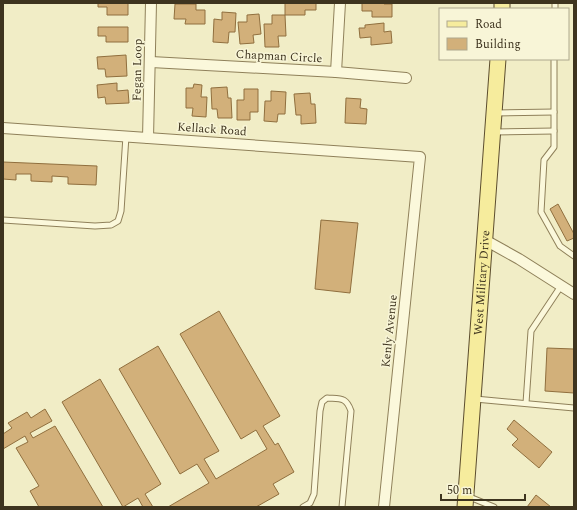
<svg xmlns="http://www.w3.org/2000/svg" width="577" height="510" font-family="Spectral,serif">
<rect width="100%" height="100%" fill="#f1edc6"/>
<g fill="#d2b07a" stroke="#906f3e">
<polygon points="98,3 128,3 128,15 107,15 107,7 98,7"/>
<polygon points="285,3 316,3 316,10 305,10 305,15 285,15"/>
<polygon points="362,3 384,3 384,4 392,4 392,17 372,17 372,11 362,11"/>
<polygon points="175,4 196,4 196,10 205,10 205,24 185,24 186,19 174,19"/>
<polygon points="222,12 236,13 235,32 229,32 228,43 213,42 214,19 222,20"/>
<polygon points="259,14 261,34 253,35 254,43 240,44 238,22 247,22 247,15"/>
<polygon points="272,15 285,15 286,36 278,36 279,47 265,47 264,24 272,24"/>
<polygon points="384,23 384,32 391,31 392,43 371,45 371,37 360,38 359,28 365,28 365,25"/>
<polygon points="98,27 128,27 128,42 106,42 106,36 98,36"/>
<polygon points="126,55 127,76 106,77 105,69 98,69 97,57"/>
<polygon points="117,83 117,91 128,90 129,103 106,104 105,97 98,98 97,85"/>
<polygon points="194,84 202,85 201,97 207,97 206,117 192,116 193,108 186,108 186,88 193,88"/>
<polygon points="227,87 228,98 231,98 232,118 218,118 217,109 212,109 211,88"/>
<polygon points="244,89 258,89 258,112 250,112 250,120 237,120 237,100 244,100"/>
<polygon points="271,91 286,92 285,114 278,114 277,122 264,121 265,101 271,101"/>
<polygon points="310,93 311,104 315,104 316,123 301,124 301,115 296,115 294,94"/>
<polygon points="346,98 361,99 360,108 367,109 366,124 345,123"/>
<polygon points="3,162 97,166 96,185 68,184 68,177 52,176 52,182 31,181 31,174 16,174 16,180 3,179"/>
<polygon points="558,204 574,234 574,238 567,241 550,209"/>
<polygon points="321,220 358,223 350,293 315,289"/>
<polygon points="219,311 280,416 263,426 275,445 278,443 294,472 273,484 279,494 256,507 168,507 209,483 197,464 180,474 119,369 158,346 219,451 204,459 216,479 267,449 256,430 241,439 180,334"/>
<polygon points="547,348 574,349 574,393 545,391"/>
<polygon points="100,379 161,484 145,494 153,507 143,507 138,498 123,507 62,402"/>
<polygon points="45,409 52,421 30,433 33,438 55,426 103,507 39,507 30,491 39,486 16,448 28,442 25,436 3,449 3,434 12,428 8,423 27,412 31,418"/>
<polygon points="514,420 552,452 539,468 512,445 518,439 507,429"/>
<polygon points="536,495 551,507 527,507"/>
</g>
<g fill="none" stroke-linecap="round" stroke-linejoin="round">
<defs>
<g id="lane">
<polyline points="555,9 555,3"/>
<polyline points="554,59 554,147 544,160 541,212 560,246 574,256"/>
<polyline points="495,113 554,112"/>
<polyline points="494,132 554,131"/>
<polyline points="3,220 95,226 111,225 118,221 121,211 126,136"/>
<polyline points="475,399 574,408"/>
<polyline points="526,403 531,331 561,286"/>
<polyline points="467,496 494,507"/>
<path d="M 303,507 L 310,503 L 314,494 L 320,411 L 322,402 L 327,398 C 341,399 346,397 351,411 L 342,507"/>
</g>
<g id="street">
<polyline points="151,62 336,72 406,78"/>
<polyline points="336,72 340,3"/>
<polyline points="3,128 420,157 384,507"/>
<polyline points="148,138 151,3"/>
<polyline points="485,240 519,259 574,294"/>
</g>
<g id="primary">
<polyline points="502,9 502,3"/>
<path id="s1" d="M 465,507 L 498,59"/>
</g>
</defs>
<use href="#lane" stroke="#8f805a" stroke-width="7"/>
<use href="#street" stroke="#8f805a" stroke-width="12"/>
<use href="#primary" stroke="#5c4d2e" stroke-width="17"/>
<use href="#lane" stroke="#fbf8db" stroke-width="5"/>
<use href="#street" stroke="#fbf8db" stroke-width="10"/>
<use href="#primary" stroke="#f6ec9d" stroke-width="15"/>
</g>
<g text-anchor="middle" stroke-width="3" stroke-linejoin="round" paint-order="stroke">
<g font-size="12" fill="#3e341f" stroke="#f8f5d7">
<text transform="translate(279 56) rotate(3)" y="4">Chapman Circle</text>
<text transform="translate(137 70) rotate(-89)" y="4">Fegan Loop</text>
<text transform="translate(212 129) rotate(4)" y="4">Kellack Road</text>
<text dy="4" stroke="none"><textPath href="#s1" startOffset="225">West Military Drive</textPath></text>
<text transform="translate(389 331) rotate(-84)" y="4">Kenly Avenue</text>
</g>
</g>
<rect width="577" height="510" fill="none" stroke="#3e341f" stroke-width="8"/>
<rect x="439" y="8" width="130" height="52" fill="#f8f5d7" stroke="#aea88d"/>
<rect x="447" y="21" width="20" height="6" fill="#f6ec9d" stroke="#aea88d"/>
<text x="475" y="28" font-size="12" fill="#3e341f">Road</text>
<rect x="447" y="38" width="20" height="12" fill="#d2b07a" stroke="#aea88d"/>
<text x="475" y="48" font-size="12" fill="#3e341f">Building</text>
<path d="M441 494v6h84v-6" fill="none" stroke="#3e341f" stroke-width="2"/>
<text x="447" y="494" font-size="12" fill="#3e341f" stroke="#f8f5d7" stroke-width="3" paint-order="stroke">50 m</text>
</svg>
